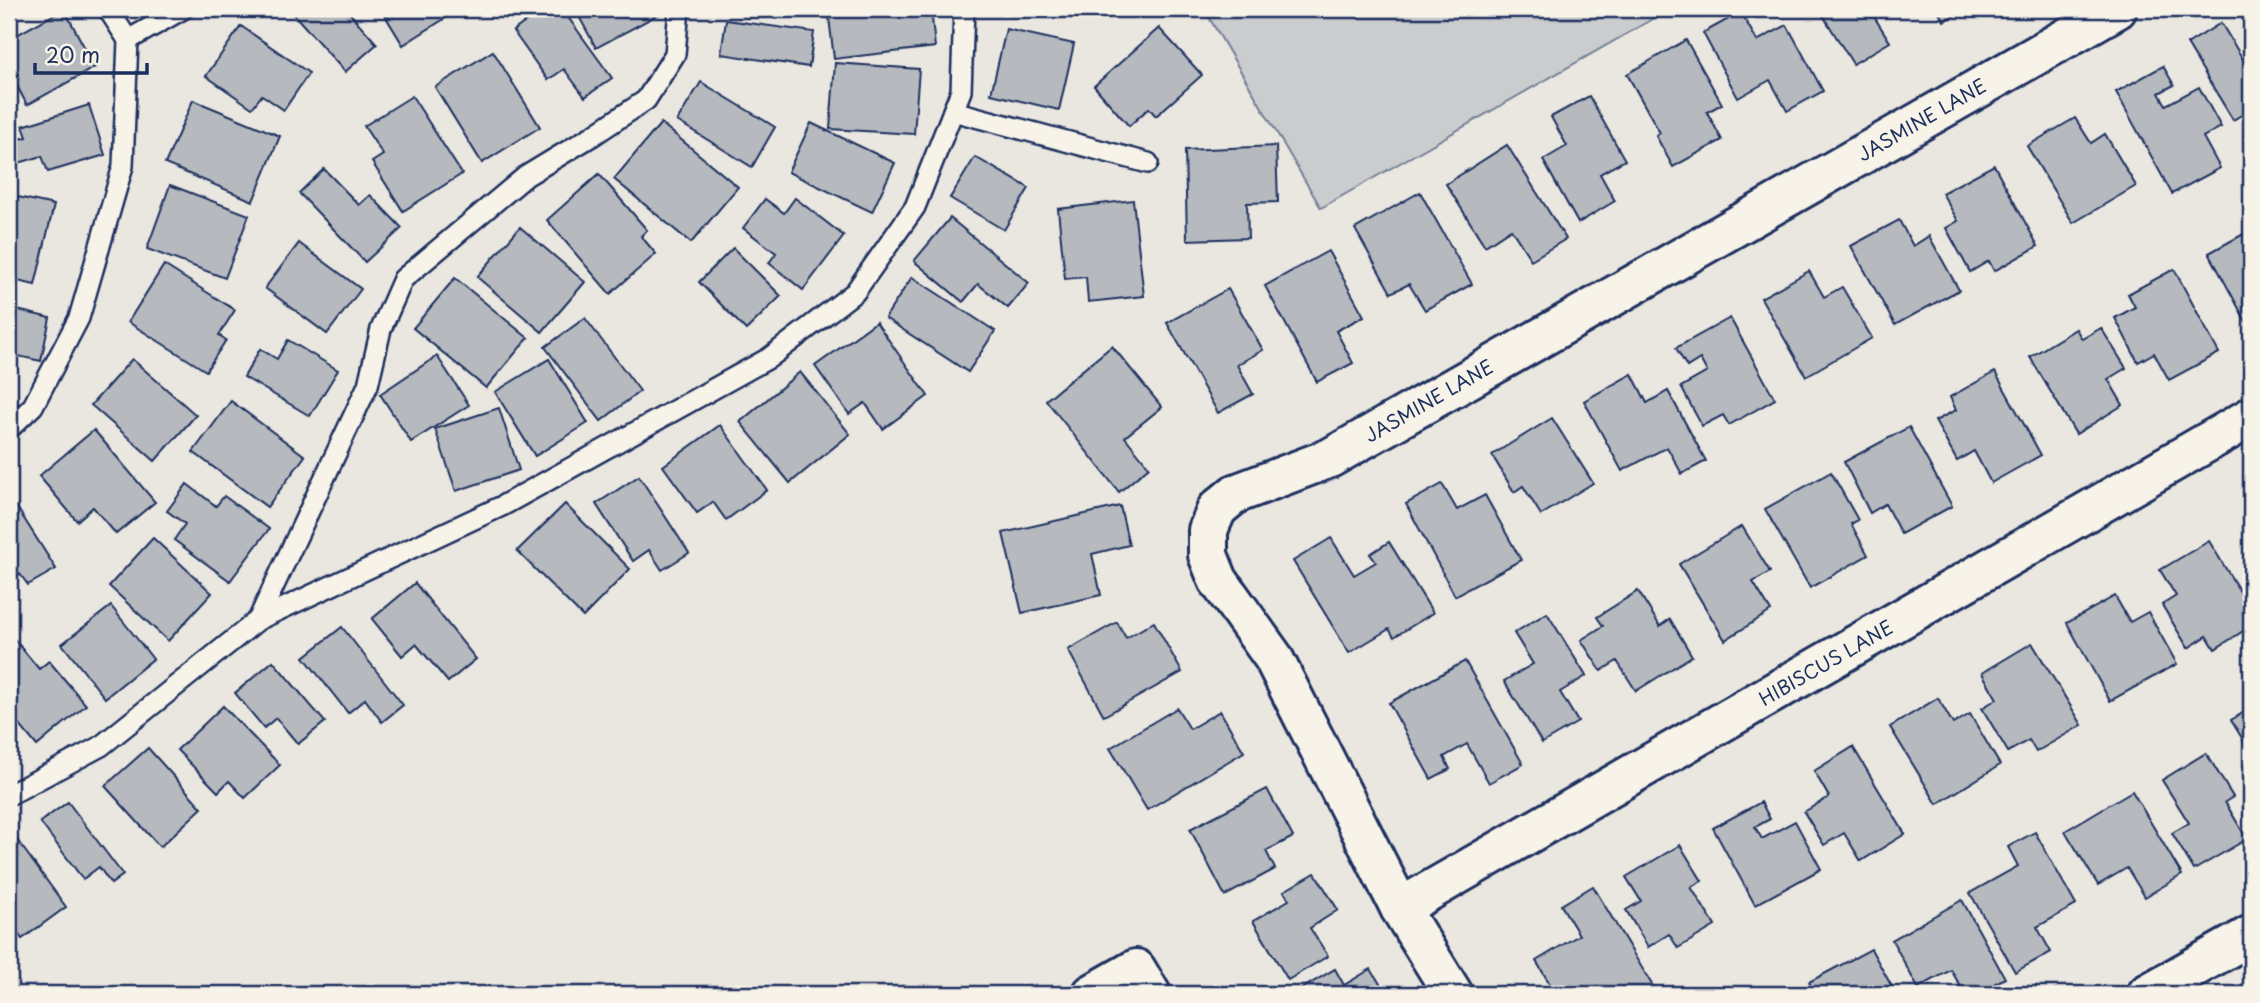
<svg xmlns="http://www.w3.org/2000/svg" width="2260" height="1003" font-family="'Playpen Sans',sans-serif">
<rect width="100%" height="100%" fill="#eae7e0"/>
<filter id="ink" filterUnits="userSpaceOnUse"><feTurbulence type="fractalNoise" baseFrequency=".0143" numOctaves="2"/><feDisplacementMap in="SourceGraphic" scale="14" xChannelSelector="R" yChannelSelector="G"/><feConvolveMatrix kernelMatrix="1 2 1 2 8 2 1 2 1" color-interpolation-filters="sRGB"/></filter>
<g filter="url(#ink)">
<polygon fill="#cbcccd" stroke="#737e96" stroke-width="2" points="1204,9 1670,9 1321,208"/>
<g fill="#b6babf" stroke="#1b2f5e" stroke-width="2">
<polygon points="64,9 95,67 27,105 14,80 9,83 9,39"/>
<polygon points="289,9 346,9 377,44 345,72"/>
<polygon points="381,9 453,9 455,12 403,45"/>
<polygon points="543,9 562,9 612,78 585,97 564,69 548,80 513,31"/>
<polygon points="575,9 661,9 663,12 596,48"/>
<polygon points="828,9 931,9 935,47 834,59"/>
<polygon points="1819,9 1883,9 1873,15 1890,42 1853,64"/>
<polygon points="1937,9 1966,9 1944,21"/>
<polygon points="1741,12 1757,41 1787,25 1823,91 1787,111 1770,80 1738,98 1703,33"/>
<polygon points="726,20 814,32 809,67 721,54"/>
<polygon points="2221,23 2244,61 2251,57 2251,109 2233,120 2187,44"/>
<polygon points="241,26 309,73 284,110 262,95 252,108 206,76"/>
<polygon points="1159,28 1202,75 1156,116 1149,108 1129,126 1094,86"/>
<polygon points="1006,29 1074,44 1059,110 991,94"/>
<polygon points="1686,40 1722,104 1707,112 1722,140 1673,167 1656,136 1660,133 1627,74"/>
<polygon points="493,51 540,127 482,163 435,87"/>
<polygon points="835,63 919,69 914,134 830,129"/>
<polygon points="2163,66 2174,85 2159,93 2166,105 2199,87 2221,127 2203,137 2220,168 2172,194 2116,92"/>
<polygon points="701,82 775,127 752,167 677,121"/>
<polygon points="412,96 462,174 403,211 372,162 383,155 364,126"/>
<polygon points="1589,96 1625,160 1600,174 1615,201 1578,223 1543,160 1567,146 1551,117"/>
<polygon points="193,100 280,136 253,201 165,164"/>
<polygon points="89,105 105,155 48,172 42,156 9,166 9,142 27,137 23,126"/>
<polygon points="2075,118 2091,143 2105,134 2136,186 2073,223 2027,146"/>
<polygon points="661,123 738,187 691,243 614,179"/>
<polygon points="811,123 895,163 872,212 788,172"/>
<polygon points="1507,145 1566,239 1531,260 1511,229 1485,246 1446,184"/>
<polygon points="1276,146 1278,202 1247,203 1248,238 1187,240 1185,150"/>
<polygon points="975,157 1029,188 1004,230 950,198"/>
<polygon points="1994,165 2038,246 1994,271 1989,261 1970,272 1946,228 1958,221 1942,193"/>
<polygon points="324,169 359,205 370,195 402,228 365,262 299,193"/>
<polygon points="599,174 647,230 641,236 656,254 610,294 547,220"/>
<polygon points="170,185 249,215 225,278 147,249"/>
<polygon points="1420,192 1472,284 1425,310 1409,284 1391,293 1355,229"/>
<polygon points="9,195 54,205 35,285 9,279"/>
<polygon points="795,198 844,236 803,290 769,263 776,253 743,228 765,199 784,213"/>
<polygon points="1133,200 1144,296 1088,302 1086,277 1065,279 1058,209"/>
<polygon points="950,218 1029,283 1008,308 978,284 963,302 914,261"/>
<polygon points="1899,220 1913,246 1929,236 1959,290 1895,325 1851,246"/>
<polygon points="520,227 585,282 542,332 477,277"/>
<polygon points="2251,230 2251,331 2209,253"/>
<polygon points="299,243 361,289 327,334 265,288"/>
<polygon points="733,248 781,296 746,330 699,282"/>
<polygon points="1328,251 1364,316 1336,331 1353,363 1317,382 1265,286"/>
<polygon points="164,265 235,310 219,335 226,340 206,371 128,322"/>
<polygon points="2174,269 2219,353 2169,380 2154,353 2138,362 2115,318 2135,307 2128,294"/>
<polygon points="1809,271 1824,297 1842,287 1872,338 1806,376 1761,298"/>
<polygon points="912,277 995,331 968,372 885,318"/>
<polygon points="455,278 528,338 486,388 413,328"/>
<polygon points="1228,289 1263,350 1237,365 1253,394 1218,413 1167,323"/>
<polygon points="9,308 50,318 41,361 9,354"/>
<polygon points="585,318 640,391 601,421 545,347"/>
<polygon points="1730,318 1775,399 1729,425 1723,415 1702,426 1681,387 1707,372 1700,359 1687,367 1676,348"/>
<polygon points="876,322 928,396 883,429 865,403 849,414 815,366"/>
<polygon points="2101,328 2126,368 2108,379 2123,405 2076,434 2030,357 2076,329 2082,339"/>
<polygon points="288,340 338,370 310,416 244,377 260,349 277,359"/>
<polygon points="1112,346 1162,407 1125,437 1149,467 1119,492 1046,400"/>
<polygon points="437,356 469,405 411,442 380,394"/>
<polygon points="132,359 196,415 155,461 91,405"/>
<polygon points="549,359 588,423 535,456 495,392"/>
<polygon points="800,372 850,434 790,483 740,422"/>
<polygon points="1995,372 2041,455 1991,483 1974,451 1957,461 1935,421 1956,410 1950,397"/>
<polygon points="1632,374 1647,403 1668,391 1706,461 1682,474 1667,447 1622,471 1584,401"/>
<polygon points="231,401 305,456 267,507 193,452"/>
<polygon points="499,408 519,470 456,491 435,429"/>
<polygon points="1552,418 1593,483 1541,515 1523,486 1514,492 1492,455"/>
<polygon points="720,425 767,490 726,520 713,502 697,513 663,466"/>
<polygon points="1909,427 1952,506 1901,534 1885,504 1870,513 1844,462"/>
<polygon points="94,430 155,502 116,534 93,507 77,521 39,476"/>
<polygon points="1831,472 1858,520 1851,524 1868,555 1810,588 1765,509"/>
<polygon points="639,476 689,553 662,570 649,550 633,561 596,504"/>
<polygon points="187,484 216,506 224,496 269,529 230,581 174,540 185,524 167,511"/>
<polygon points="1442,484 1457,510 1485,495 1521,560 1455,596 1406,504"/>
<polygon points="565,504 630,569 583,617 517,551"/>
<polygon points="16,506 56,569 28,585 20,574 9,581 9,511"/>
<polygon points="1120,506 1129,545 1092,554 1101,595 1022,613 1003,533"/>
<polygon points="1742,526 1770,572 1753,582 1771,611 1725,640 1679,564"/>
<polygon points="153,538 212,593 168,641 109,586"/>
<polygon points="1331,538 1354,575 1376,562 1370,554 1389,542 1433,613 1394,637 1389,629 1349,653 1293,561"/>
<polygon points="2209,541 2251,610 2251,626 2215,649 2207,636 2188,648 2162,605 2176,596 2160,570"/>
<polygon points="415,583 476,659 448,682 416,644 402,656 372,619"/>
<polygon points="1638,591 1660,626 1670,619 1692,656 1636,691 1617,661 1601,671 1581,640 1603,626 1597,617"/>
<polygon points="2115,596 2130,622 2148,612 2177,664 2110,701 2067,623"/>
<polygon points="111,606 153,659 105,698 62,644"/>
<polygon points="1547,613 1586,676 1560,692 1578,722 1542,743 1504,681 1533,664 1514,633"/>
<polygon points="1117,622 1126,638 1154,622 1182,672 1104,716 1068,650"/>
<polygon points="342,627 403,705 382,722 365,699 348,713 304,657"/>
<polygon points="15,640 39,669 49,661 86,705 37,746 9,712 9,644"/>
<polygon points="2032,643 2082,725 2036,752 2029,740 2008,752 1982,708 1997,699 1982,673"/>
<polygon points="273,661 325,722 298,744 276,718 264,728 235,693"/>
<polygon points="1465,661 1523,764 1489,783 1467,744 1444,757 1450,769 1431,779 1389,703"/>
<polygon points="1938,698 1953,724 1970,714 2000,765 1937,804 1890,727"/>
<polygon points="223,706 280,765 245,798 229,781 218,792 177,750"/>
<polygon points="1177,708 1190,729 1220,711 1244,752 1147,810 1110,748"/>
<polygon points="2251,708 2251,753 2231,720"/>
<polygon points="1853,747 1905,834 1861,861 1844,833 1824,845 1804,812 1829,797 1814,771"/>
<polygon points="148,748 202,808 160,847 105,786"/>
<polygon points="2206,753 2233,797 2225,802 2247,839 2194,870 2172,833 2189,823 2162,780"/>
<polygon points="1267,789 1293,837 1266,851 1275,869 1225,896 1190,829"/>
<polygon points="2132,791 2182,875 2145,897 2127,868 2098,885 2065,831"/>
<polygon points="68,802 123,875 111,884 99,867 83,879 40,822"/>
<polygon points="1761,802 1770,819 1755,827 1762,839 1795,821 1821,869 1755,905 1713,828"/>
<polygon points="2035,832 2076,905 2037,927 2051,952 2015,972 1970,893 2018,866 2008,847"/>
<polygon points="15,837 66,907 22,939 9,921 9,842"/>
<polygon points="1680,845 1702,881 1691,887 1715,926 1678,948 1669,934 1648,947 1626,910 1641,901 1626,877"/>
<polygon points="1315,873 1338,910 1310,928 1328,956 1288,980 1253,921 1289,900 1284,891"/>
<polygon points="1593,886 1654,988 1643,994 1615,994 1613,992 1610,994 1556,994 1536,961 1579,935 1561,905"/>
<polygon points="1962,900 2005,978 1976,994 1965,994 1951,970 1918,988 1892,940"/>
<polygon points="1871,949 1896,994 1815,994 1809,982"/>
<polygon points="1335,969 1344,985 1371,969 1386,994 1293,994"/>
</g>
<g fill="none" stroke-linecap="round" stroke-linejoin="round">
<defs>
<g id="service">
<polyline points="108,9 128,40"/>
<polyline points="953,111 1148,163"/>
<polyline points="9,429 33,406 79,318 123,166 128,40 183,9"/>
<polyline points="258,620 502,506 769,358 855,292 915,207 961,91 964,9"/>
<polyline points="9,795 101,746 258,620 368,385 381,329 403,279 526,176 592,136 646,100 675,54 679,9"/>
</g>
<g id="minor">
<polyline points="1400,908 2251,417"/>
<polyline points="1092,994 1136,969 1151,994"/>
<polyline points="1453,994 1400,908 1273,657 1218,580 1208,555 1208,530 1217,509 1235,494 1330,458 2117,9"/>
<polyline points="2147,994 2251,935"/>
</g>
</defs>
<use href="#service" stroke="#1b2f5e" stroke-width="24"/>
<use href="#minor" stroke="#1b2f5e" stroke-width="44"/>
<use href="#service" stroke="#f7f3e8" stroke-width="19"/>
<use href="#minor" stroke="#f7f3e8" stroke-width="38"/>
</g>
</g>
<g text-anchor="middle" stroke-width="5" stroke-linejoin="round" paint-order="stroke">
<g font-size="19" fill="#1b2f5e" stroke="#f7f3e8">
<text transform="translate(1922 120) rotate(-30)" y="7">JASMINE LANE</text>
<text transform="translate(1429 401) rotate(-30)" y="7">JASMINE LANE</text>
<text transform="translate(1826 663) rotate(-30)" y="7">HIBISCUS LANE</text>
</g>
</g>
<rect width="2260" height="1003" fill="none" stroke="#f7f3e8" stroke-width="35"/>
<rect x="18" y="18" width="2225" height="968" fill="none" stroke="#1b2f5e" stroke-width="2.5" filter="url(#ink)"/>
<path d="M35 63v10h112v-10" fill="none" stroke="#1b2f5e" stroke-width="3.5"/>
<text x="46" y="63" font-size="21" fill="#1b2f5e" stroke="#f7f3e8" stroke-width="5" paint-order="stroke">20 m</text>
</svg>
